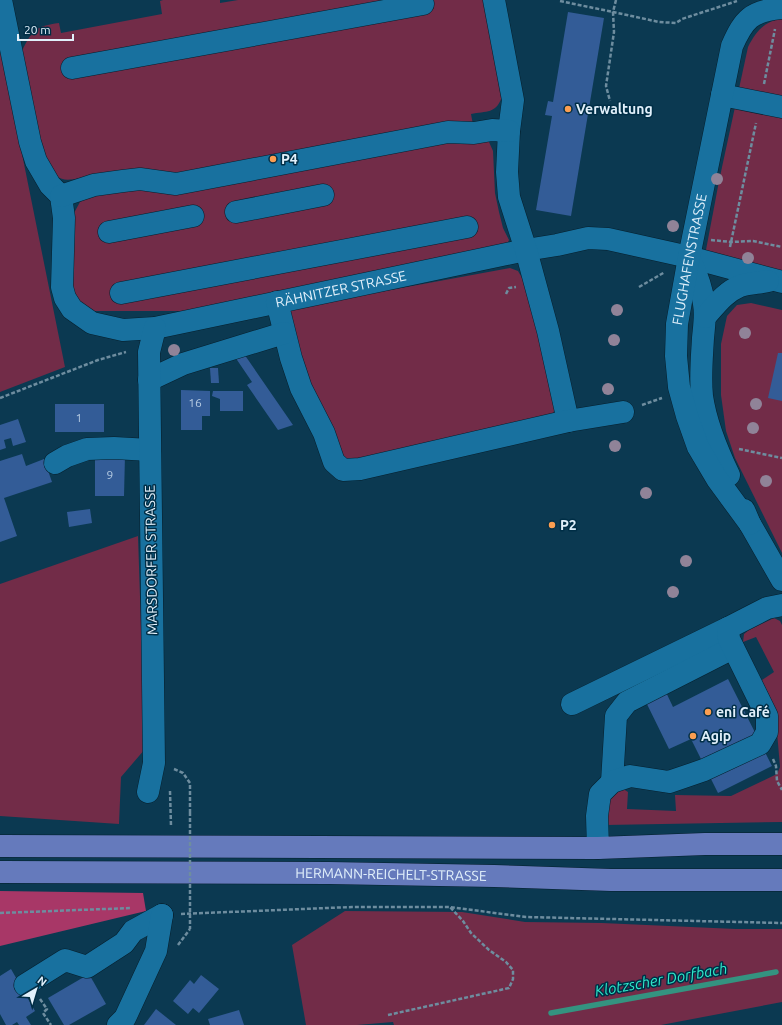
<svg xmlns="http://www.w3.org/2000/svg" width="782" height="1025" font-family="Ubuntu,sans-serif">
<rect width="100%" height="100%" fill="#0b3951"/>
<g fill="#722c48">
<path d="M 163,0 L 220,0 L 220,3 L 238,0 L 485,0 L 502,96 C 497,114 486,111 471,114 L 476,141 L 487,140 L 489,142 L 493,151 L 495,193 L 499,212 L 503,228 L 509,240 L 506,247 L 455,258 L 184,311 L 93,311 L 83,307 L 67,290 L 74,213 L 80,202 L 88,197 L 80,178 C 61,182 58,179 46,165 L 22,51 C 32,30 36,26 59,23 L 61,33 L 162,14 L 160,1 Z"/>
<path d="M 782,18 L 782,278 L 709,255 L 706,250 L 719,181 L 748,47 C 756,31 764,22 782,18 Z"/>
<polygon points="0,36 20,144 65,367 0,392"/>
<polygon points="510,268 518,271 531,293 555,406 553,415 347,463 304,382 287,315 292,309 298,307"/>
<polygon points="751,303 782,310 782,553 735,458 726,431 721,395 721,344 727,316 737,305"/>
<polygon points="138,536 145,749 121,777 119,824 0,816 0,584"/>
<polygon points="774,618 780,621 782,625 782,822 605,825 608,791 618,786 628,792 627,809 676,811 675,795 731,796 777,774 780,767 775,708 762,680 774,672 756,637 743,642 744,634 749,630"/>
<polygon points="345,911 462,912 525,922 602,923 736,929 782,929 782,1002 661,1025 394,1025 393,1022 357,1025 306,1025 292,945"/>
</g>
<polygon fill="#a83767" points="0,891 143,893 146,911 0,946"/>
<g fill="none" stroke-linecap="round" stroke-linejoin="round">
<polyline stroke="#349380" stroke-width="5.5" points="551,1013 776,972"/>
</g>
<g fill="#335c97">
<polygon points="568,12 604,18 571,216 536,210 552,116 545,115 548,101 553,102"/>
<polygon points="242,351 293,425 278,430 247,385 252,382 233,354"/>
<polygon points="778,353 782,353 782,401 768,398"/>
<polygon points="210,368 218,368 219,383 211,383"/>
<polygon points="181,390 210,391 210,416 202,416 202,430 181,430"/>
<polygon points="213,391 243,391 243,411 220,411 220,399 212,396"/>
<rect x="55" y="404" width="49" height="28"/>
<polygon points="18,419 26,442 13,446 11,438 4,440 6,448 0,450 0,425"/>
<polygon points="22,454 26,466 44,459 52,482 4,498 17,536 0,542 0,461"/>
<polygon points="95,455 125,455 124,496 95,496"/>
<polygon points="90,509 92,523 69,527 67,512"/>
<polygon points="728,679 772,766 718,793 691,739 669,749 643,696 663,686 673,707"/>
<polygon points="11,969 35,1011 26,1017 31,1025 19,1025 17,1022 12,1025 6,1025 0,1014 0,976"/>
<polygon points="89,974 106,1004 69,1025 64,1025 48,998"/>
<polygon points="201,975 219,989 199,1013 193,1008 188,1014 173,1001 190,980 194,984"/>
<polygon points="156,1009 176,1025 144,1025"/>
<polygon points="239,1010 244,1025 210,1025 208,1019"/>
</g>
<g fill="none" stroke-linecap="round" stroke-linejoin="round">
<defs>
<g id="minor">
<path id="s1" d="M 1,0 L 30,142 L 36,161 L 50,185 L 61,196 L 64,218 L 62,287 L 65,298 L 72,309 L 92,323 L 123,330 L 155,328 L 526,250 L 557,245 L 588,238 L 608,239 L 689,257 L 782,282"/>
<polyline points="494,0 513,100 509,131 507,172 509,197 526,250 548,331 568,421"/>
<polyline points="72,68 423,4"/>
<polyline points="722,95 782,107"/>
<polyline points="61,196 94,185 123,181 140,179 176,184 448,132 474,133 492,130 509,131"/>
<polyline points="236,212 323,195"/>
<polyline points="109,232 193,216"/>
<path d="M 689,257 C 696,272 702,287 704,304 C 706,315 704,327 703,338 C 702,357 700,376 702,396 C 706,424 717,450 729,475"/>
<polyline points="121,293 467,227"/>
<polyline points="277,302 291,358 301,388 324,433 334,462 343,470 360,469 568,421 623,412"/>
<path d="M 705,317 C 715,306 725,292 740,286 C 749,283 759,283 768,281"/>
<polyline points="149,380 183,364 284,333"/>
<polyline points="55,463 67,456 87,449 114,448 150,450"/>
<polyline points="744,510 750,524 782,580"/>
<path id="s2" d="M 750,524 L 717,479 L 698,447 L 687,416 L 679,387 L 676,356 L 677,324 L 689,257 L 732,46 C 744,19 751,11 782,8"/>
<polyline points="572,704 728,628"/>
<polyline points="612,782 616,716 627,702 733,648"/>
<polyline points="148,792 154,763 149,352 155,328"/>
<polyline points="598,848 597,816 600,794 612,782 630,776 669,782 704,770 760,744 767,732 767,716 729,639 728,628 767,608 782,605"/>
<polyline points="25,985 65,960 87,967 124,943 133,931 162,915"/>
<polyline points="118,1025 125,1018 156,951 162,915"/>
</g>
<g id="major">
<polyline points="0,846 598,848 705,844 782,844"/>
<path id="s3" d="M 0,872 L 329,873 L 494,876 L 611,880 L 782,880"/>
</g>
</defs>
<use href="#minor" stroke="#051f2d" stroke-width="23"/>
<use href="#major" stroke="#051f2d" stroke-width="23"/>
<g stroke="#6e8d9f" stroke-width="2.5" stroke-dasharray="4 2" stroke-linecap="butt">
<polyline points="616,0 613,12 659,22 676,23 682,19 737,1"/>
<polyline points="560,1 613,12 614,32 606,86 610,101"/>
<polyline points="764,84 775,29"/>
<polyline points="711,240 731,242 753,241 782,247"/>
<polyline points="730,247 756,123"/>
<polyline points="639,287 665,272"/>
<polyline points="506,294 509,288 516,287"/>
<polyline points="0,398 98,360 126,352"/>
<polyline points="642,405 662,398"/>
<polyline points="739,449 782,458"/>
<polyline points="773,759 776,766 777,781 782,790"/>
<polyline points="174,769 183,773 190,783 190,812"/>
<polyline points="170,791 171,826"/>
<polyline points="0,913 131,908"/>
<polyline points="181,914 352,907 449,907 526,917 782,923"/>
<polyline points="178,945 190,929"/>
<polyline points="40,999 47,1009 43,1013 51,1025"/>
<polyline points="388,1015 509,988 513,979 513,970 506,962 489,950 471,933 463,921 450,907"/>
</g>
<use href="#minor" stroke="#18719f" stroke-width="22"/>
<use href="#major" stroke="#657abc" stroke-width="22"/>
<polyline stroke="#6e8d9f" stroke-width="2.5" stroke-dasharray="4 2" stroke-linecap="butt" points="190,812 190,929"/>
</g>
<g fill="#908398">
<circle cx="717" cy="179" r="6"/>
<circle cx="673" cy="226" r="6"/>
<circle cx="748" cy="258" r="6"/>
<circle cx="617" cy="310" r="6"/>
<circle cx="745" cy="333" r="6"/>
<circle cx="614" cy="340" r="6"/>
<circle cx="174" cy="350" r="6"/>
<circle cx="608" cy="389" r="6"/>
<circle cx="756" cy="404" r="6"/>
<circle cx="753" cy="428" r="6"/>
<circle cx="615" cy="446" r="6"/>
<circle cx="766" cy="481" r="6"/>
<circle cx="646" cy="493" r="6"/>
<circle cx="686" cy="561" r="6"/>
<circle cx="673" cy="592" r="6"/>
</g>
<g fill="#fb9e51" stroke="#002e46" stroke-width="1.5">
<circle cx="568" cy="109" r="4"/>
<circle cx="273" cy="159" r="4"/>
<circle cx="552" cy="525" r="4"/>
<circle cx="708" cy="712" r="4"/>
<circle cx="693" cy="736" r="4"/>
</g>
<g text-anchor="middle" stroke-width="3" stroke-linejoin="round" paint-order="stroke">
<g font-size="12" fill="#b6cbe2">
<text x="195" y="407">16</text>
<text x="79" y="422">1</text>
<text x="110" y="479">9</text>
</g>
<g font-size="14" font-weight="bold" fill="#e1f0fb" stroke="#002e46" text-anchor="start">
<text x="576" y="114">Verwaltung</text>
<text x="281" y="164">P4</text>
<text x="560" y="530">P2</text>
<text x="716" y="717">eni Café</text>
<text x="701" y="741">Agip</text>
</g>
<g font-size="14" fill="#e1f0fb" stroke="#002e46">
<text dy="5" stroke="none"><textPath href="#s2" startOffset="285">FLUGHAFENSTRASSE</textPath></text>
<text dy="5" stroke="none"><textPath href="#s1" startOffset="602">RÄHNITZER STRASSE</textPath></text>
<text transform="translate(151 560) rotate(-91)" y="5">MARSDORFER STRASSE</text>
<text dy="5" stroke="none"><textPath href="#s3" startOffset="391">HERMANN-REICHELT-STRASSE</textPath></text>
</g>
<g font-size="15" font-style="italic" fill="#30eacb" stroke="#002e46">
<text transform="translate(661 980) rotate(-10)" y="5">Klotzscher Dorfbach</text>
</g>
</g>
<g transform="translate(36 989) rotate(38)" stroke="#002e46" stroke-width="3" paint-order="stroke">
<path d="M0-3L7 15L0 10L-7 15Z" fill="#e1f0fb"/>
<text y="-6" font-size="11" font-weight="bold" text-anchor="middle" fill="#e1f0fb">N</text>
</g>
<path d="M18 34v6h55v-6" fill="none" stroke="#e1f0fb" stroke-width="2"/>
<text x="24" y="34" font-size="12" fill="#e1f0fb" stroke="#002e46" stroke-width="3" paint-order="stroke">20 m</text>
</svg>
